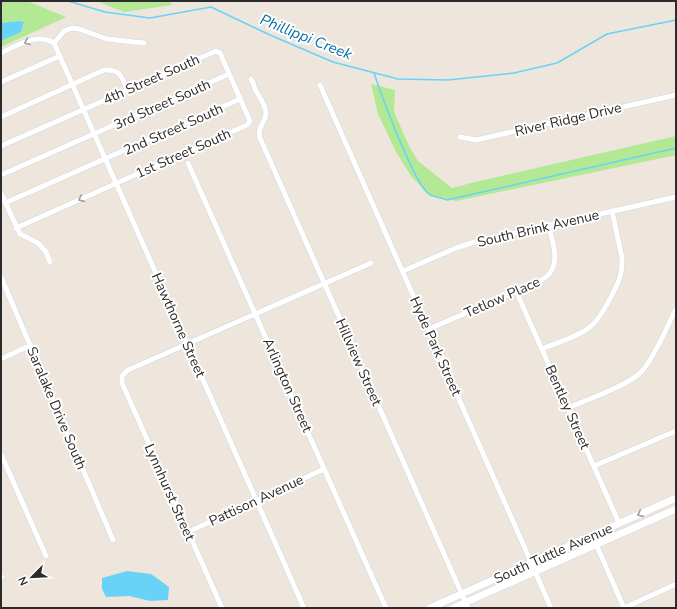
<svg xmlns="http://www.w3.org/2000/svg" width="677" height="609" font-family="'Nunito Sans',sans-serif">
<rect width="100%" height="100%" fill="#eee6dc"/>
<g fill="#b3e895">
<polygon points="1,1 27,1 66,17 1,47 1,41 21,32 24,22 18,21 1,23"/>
<polygon points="97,1 170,1 172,5 124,12"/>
<polygon points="371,84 395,90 394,112 410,148 418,161 452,188 479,181 676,136 676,155 456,201 430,196 411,176 396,152 378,114"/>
</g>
<g fill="#68d3f7">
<polygon points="18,21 24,22 21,32 1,41 1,23"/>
<polygon points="127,571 151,574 169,587 168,600 150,601 129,596 106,597 102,589 102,578"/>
</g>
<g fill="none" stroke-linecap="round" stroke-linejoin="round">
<g stroke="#68d3f7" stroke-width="1.5">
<polyline points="68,1 105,12 150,18 211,7 270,35 333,62 398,79 448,80 514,73 557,63 607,34 676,20"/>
<path d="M 374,73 C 381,94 414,184 429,194 C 433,197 442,198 447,200 L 676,148"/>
</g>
<defs>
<g id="street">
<polyline points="54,43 304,608"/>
<polyline points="54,43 64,31 72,28 79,29 107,39 144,43"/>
<path d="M 1,53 C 16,46 38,32 54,43"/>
<path d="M 251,79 C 254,83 254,88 256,91 C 260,98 266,105 266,114 C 265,123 257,127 260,138 L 468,608"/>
<polyline points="1,82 60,56"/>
<polyline points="320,85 516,528 551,608"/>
<path d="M 1,117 L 104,70 C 121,69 122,77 127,90"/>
<polyline points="460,137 476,140 676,95"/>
<polyline points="1,146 216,51 220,53 250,121 247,125 16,228"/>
<polyline points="188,163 386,608"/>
<polyline points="1,175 229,74"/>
<polyline points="1,193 20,234 38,243 46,252 50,262"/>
<polyline points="5,203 240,99"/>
<polyline points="403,271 456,248 475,242 676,197"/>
<polyline points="1,277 113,540"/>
<polyline points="516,291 619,523"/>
<path d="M 429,329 L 540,281 C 563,269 554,245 548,225"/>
<path d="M 542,349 C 556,343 578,337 590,327 C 600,320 616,289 620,277 C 622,271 622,265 622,258 L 612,211"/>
<polyline points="1,359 31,345"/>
<path d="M 568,408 C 586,400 630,385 642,371 C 655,357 667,326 676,309"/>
<polyline points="1,454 46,556"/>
<polyline points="594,466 676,431"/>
<polyline points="188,532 324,469"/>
<polyline points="596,544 624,608"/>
<polyline points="1,578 2,577"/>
<polyline points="222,608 122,383 122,376 128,370 371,263"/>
<polyline points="624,608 676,584"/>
</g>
<g id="secondary">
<polyline points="430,608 676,498"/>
<polyline points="453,608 676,509"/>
</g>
</defs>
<use href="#street" stroke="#d1d5e5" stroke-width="6"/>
<use href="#secondary" stroke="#d1d5e5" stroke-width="8"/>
<use href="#street" stroke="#fff" stroke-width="5"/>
<use href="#secondary" stroke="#fff" stroke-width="7"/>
</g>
<defs><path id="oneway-chevron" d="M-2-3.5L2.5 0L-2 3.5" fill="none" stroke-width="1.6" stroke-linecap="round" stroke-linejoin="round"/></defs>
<g stroke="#a0a0a0">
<use href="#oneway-chevron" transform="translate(27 42) rotate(158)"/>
<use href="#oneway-chevron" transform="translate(81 199) rotate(156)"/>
<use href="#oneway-chevron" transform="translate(640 514) rotate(156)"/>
</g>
<g text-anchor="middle" stroke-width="4" stroke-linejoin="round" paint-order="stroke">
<g font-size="14" fill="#2b2b2b" stroke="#fff">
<text transform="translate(151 79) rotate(-24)" y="5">4th Street South</text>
<text transform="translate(162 104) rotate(-24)" y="5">3rd Street South</text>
<text transform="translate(568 119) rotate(-13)" y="5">River Ridge Drive</text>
<text transform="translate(173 129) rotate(-24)" y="5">2nd Street South</text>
<text transform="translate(183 153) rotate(-24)" y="5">1st Street South</text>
<text transform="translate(538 228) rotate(-13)" y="5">South Brink Avenue</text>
<text transform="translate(502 297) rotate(-24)" y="5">Tetlow Place</text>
<text transform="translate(179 325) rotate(66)" y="5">Hawthorne Street</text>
<text transform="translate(436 346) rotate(66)" y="5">Hyde Park Street</text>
<text transform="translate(359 362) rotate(66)" y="5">Hillview Street</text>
<text transform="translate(288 385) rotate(66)" y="5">Arlington Street</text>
<text transform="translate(568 407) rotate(66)" y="5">Bentley Street</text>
<text transform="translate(57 408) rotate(67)" y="5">Saralake Drive South</text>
<text transform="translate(170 492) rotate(66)" y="5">Lynnhurst Street</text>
<text transform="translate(256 500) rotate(-25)" y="5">Pattison Avenue</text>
<text transform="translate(553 553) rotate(-24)" y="5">South Tuttle Avenue</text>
</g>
<g font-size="15" font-style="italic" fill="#0471a6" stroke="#fff">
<text transform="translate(306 37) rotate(22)" y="5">Phillippi Creek</text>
</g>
</g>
<rect width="677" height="609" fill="none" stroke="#2b2b2b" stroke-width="4"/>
<g transform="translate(32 577) rotate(246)" stroke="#ffffff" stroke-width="3" paint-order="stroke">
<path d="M0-3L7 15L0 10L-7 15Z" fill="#2b2b2b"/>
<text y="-6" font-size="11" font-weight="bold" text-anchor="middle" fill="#2b2b2b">N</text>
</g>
</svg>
